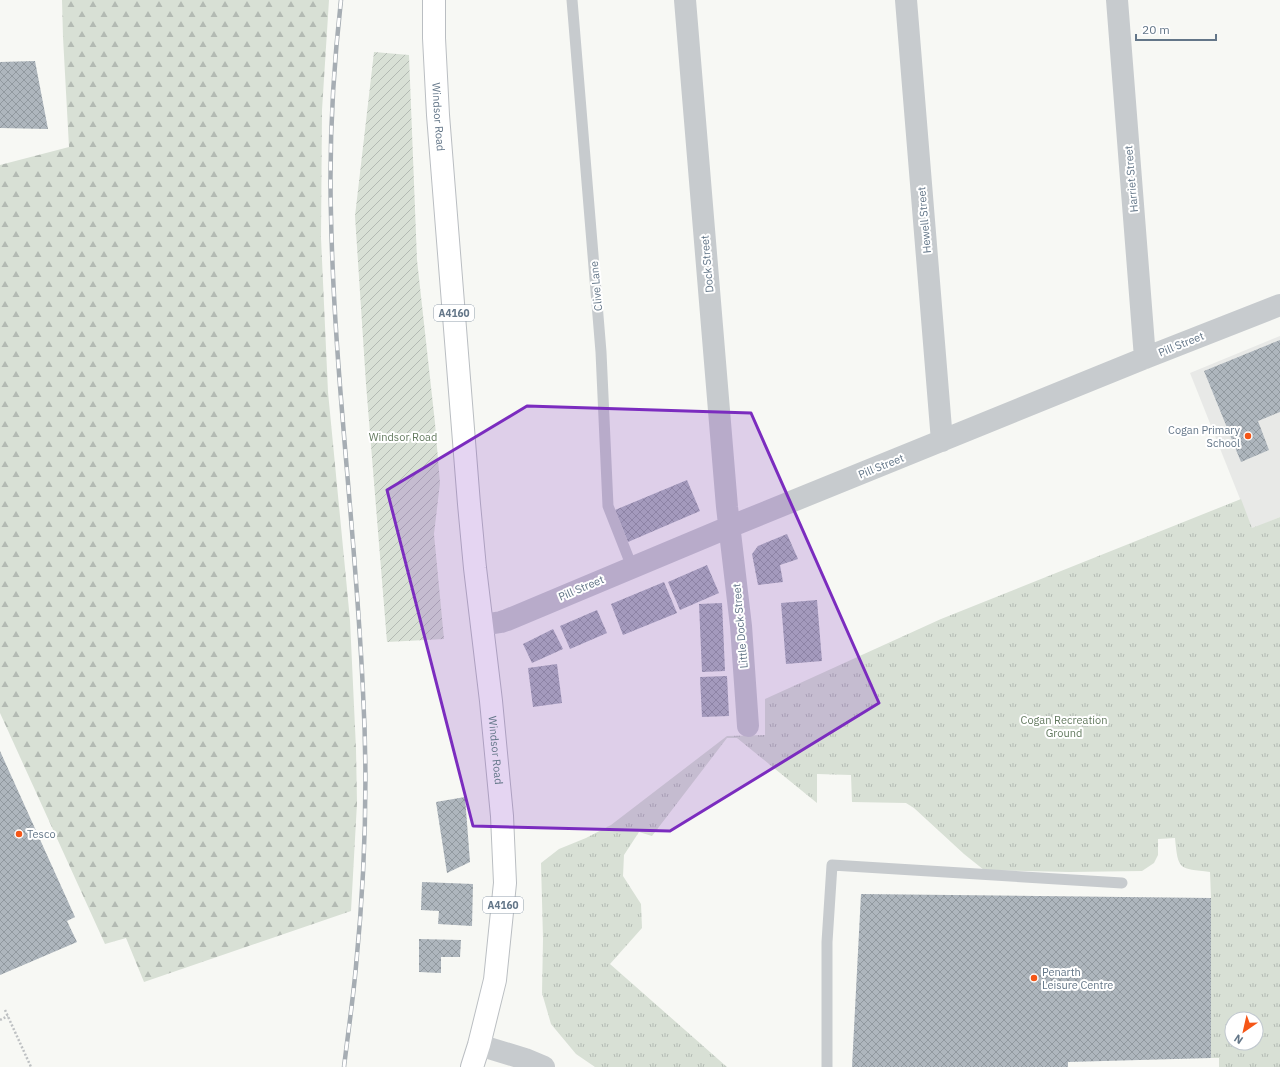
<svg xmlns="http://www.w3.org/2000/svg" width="1280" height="1067" viewBox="0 0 1280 1067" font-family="'IBM Plex Sans',sans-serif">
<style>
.built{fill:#e8e9e7}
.forest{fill:url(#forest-firs)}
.park{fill:url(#park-tufts);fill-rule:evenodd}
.garden{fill:url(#garden-furrows)}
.building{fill:url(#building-cross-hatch)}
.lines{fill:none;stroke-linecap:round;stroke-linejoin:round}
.primary-casing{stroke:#babec2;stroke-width:24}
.path{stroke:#bec1c3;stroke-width:2.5;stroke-dasharray:2 2;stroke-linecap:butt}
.lane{stroke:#c7cbce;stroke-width:11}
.street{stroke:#c7cbce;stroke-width:22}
.primary{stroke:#fff;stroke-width:22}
.rail-casing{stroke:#a6adb3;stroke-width:4.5}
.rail{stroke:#fff;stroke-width:3;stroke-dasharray:9;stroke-linecap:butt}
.marked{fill:#7b2cbf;fill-opacity:0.2;stroke:#7b2cbf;stroke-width:3;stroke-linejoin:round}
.poi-dot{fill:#f55617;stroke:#fff;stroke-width:1.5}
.labels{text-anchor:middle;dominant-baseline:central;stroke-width:4;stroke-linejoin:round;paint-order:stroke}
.shield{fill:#fff;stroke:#929fac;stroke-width:1}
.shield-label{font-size:10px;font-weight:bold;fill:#637688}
.street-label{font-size:11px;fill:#637688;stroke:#fff}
.poi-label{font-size:11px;fill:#637688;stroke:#fff;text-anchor:start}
.park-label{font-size:11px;fill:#637a5f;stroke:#fff}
</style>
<defs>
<pattern id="forest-firs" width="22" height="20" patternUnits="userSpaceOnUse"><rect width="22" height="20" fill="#d8e0d5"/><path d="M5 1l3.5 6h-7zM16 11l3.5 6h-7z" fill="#b3bab3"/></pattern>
<pattern id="park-tufts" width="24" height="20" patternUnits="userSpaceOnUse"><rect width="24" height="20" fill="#d8e0d5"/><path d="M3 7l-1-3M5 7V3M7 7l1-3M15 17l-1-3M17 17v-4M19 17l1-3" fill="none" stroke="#b3bab3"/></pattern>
<pattern id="garden-furrows" width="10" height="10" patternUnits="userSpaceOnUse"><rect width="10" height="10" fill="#d8e0d5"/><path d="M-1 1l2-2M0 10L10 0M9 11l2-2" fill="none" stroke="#b3bab3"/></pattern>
<pattern id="building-cross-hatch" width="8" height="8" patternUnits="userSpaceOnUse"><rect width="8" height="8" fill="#aeb6bd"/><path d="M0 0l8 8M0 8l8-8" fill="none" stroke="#91999f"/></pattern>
</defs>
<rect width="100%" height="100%" fill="#f7f8f4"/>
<path class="built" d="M 1280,336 L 1280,517 L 1252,529 L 1190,373 Z"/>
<path class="forest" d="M 62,0 L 329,0 L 322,110 L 321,238 L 328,392 L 350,620 L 356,749 L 357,803 L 351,911 L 144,982 L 126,938 L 105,944 L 0,713 L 0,165 L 69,147 L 63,37 Z"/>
<path class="park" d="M 1241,499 L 1252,528 L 1280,517 L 1280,1067 L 1219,1067 L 1219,1058 L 1211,1058 L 1211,898 L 1210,872 C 1179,868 1178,871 1175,838 L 1158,839 L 1158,855 L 1154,863 L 1142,871 L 1069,872 L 984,870 L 964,854 L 914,808 L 906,803 L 852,802 L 851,775 L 817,774 L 817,803 L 737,738 L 727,738 L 652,836 L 639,832 L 624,855 L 623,876 L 641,904 L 642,928 L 610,964 L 727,1067 L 595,1067 L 576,1054 L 551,1024 L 542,993 L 543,939 L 541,863 L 559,849 L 586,838 L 611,825 L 727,736 L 765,735 L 765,699 L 941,619 ZM 1232,1019 L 1256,1019 L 1256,1043 L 1232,1043 Z"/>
<path class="garden" d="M 374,52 L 409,55 L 417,260 L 435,423 L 440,483 L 434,534 L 444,639 L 387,642 L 366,384 L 355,216 Z"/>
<path class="building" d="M 35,61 L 48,129 L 0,128 L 0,62 Z
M 1280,340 L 1280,412 L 1258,421 L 1269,450 L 1241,462 L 1204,371 Z
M 687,480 L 700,511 L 628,542 L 615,510 Z
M 787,534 L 798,559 L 780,565 L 783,582 L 758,585 L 752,554 L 758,546 Z
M 707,565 L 719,593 L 680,610 L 668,582 Z
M 664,582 L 677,613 L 623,635 L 611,604 Z
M 817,600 L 822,661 L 786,664 L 781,603 Z
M 722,603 L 725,671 L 702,672 L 699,604 Z
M 597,610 L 607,633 L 570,649 L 560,626 Z
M 553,629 L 563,649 L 532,663 L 523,644 Z
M 557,664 L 562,703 L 533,707 L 528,668 Z
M 727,676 L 729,716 L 702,717 L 700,677 Z
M 0,751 L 75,917 L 67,921 L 77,942 L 0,975 Z
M 465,797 L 470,862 L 447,873 L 436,802 Z
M 422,882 L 473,884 L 472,926 L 438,924 L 439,911 L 421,910 Z
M 861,894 L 1211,898 L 1211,1058 L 1068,1062 L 1068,1067 L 852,1067 Z
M 419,939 L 461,940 L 460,957 L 441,957 L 441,973 L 419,972 Z"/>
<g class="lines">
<defs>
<g id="primary">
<path id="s1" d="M 434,0 L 434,38 L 438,115 L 469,504 L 475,568 L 491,701 L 502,816 L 505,883 L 495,980 L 479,1045 L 472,1067"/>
</g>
</defs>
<use href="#primary" class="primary-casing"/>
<path class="path" d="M 5,1010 L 31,1067
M 0,1020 L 8,1016"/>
<path class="lane" d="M 572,0 L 601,352 L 608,506 L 632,567
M 827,1067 L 827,942 L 832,865 L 1122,883"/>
<path class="street" d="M 685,0 L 727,507 L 741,626 L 748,726
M 906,0 L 942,441
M 1117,0 L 1145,358
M 482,625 L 501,622 L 507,620 L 729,527 L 1145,358 L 1280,305
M 479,1045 L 525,1059 L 544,1067"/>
<use href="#primary" class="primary"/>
<defs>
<path id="rail" d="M 341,0 C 333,71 329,143 331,215 C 334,374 356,533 363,692 C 368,783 365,875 356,966 C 353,1000 348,1033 344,1067"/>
</defs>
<use href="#rail" class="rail-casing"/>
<use href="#rail" class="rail"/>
</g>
<path class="marked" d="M 527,406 L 751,413 L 879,703 L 670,831 L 473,826 L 387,490 Z"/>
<g class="poi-dot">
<circle cx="1248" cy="436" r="4"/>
<circle cx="19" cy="834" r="4"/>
<circle cx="1034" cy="978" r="4"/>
</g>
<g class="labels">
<g class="shield">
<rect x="434" y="305" width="40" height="16" rx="3"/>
<rect x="483" y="897" width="40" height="16" rx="3"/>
</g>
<g class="shield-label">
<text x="454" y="313">A4160</text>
<text x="503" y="905">A4160</text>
</g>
<g class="street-label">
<text stroke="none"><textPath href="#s1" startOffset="117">Windsor Road</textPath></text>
<text transform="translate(1131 179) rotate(-95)">Harriet Street</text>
<text transform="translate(924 220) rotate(-95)">Hewell Street</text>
<text transform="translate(707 264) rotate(-95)">Dock Street</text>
<text transform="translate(596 286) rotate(-95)">Clive Lane</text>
<text transform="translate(1181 344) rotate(-22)">Pill Street</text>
<text transform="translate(881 466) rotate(-22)">Pill Street</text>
<text transform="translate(581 588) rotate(-23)">Pill Street</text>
<text transform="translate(740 626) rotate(-95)">Little Dock Street</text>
<text stroke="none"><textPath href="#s1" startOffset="753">Windsor Road</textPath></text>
</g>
<g class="poi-label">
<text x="1240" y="430" text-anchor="end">Cogan Primary<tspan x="1240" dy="13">School</tspan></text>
<text x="27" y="834">Tesco</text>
<text x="1042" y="972">Penarth<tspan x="1042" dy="13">Leisure Centre</tspan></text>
</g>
<g class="park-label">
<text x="403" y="437">Windsor Road</text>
<text x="1064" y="720">Cogan Recreation<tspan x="1064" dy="13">Ground</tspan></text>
</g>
</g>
<g transform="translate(1244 1031) rotate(214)"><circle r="19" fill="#ffffff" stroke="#c1c8cf"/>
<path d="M0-3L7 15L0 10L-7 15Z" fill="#f55617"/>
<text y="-6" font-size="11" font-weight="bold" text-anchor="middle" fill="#637688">N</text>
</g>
<path d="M1136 34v6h80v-6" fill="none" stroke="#637688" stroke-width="2"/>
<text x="1142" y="34" font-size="12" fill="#637688" stroke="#ffffff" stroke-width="3" paint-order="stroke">20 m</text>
</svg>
